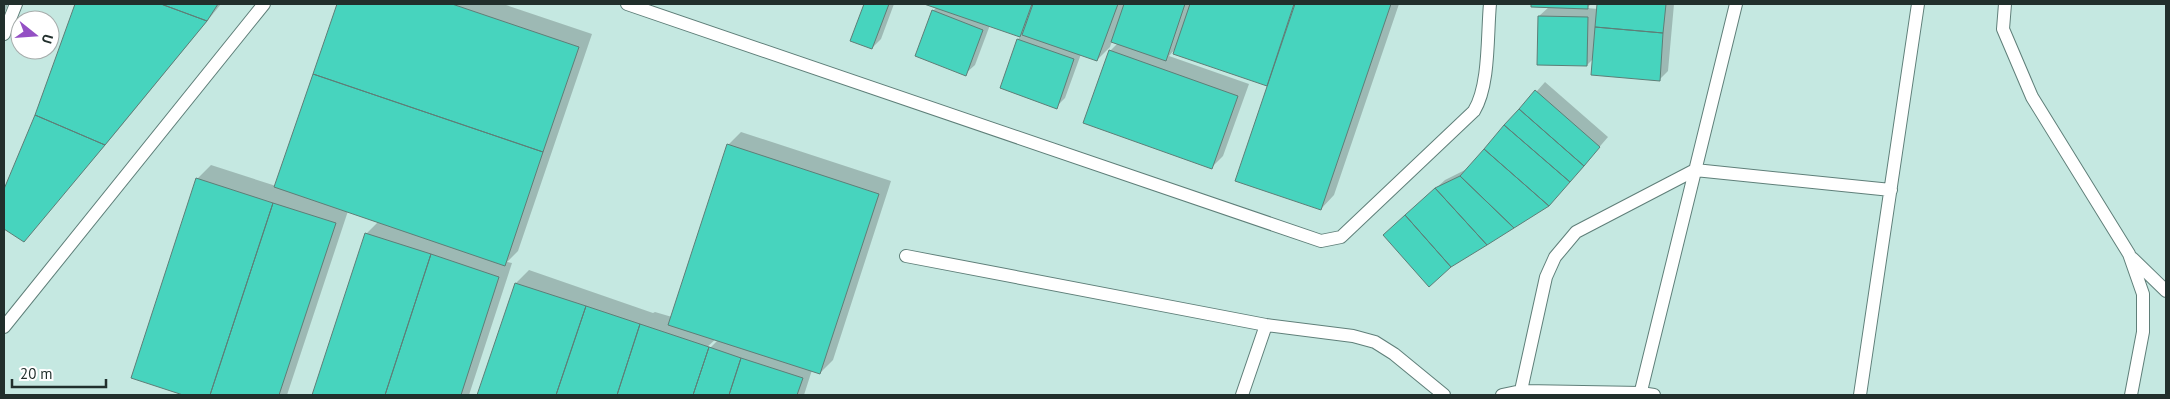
<svg xmlns="http://www.w3.org/2000/svg" width="2170" height="399" viewBox="0 0 2170 399" font-family="'PT Sans',sans-serif">
<style>
.shadow{fill:#0003;fill-rule:evenodd}
.building{fill:#47d4be;stroke:#5e7e77}
.lines{fill:none;stroke-linecap:round;stroke-linejoin:round}
.service-casing{stroke:#5f7f79;stroke-width:14}
.service{stroke:#fff;stroke-width:12}
</style>
<rect width="100%" height="100%" fill="#c5e8e1"/>
<path class="shadow" d="M 4,4 L 8,4 L 4,15 Z
M 76,4 L 221,4 L 118,130 L 24,240 L 4,228 L 4,192 L 37,114 Z
M 338,4 L 503,4 L 592,34 L 518,251 L 507,262 L 512,263 L 469,395 L 314,395 L 366,234 L 378,222 L 348,211 L 287,395 L 187,395 L 132,377 L 198,178 L 211,165 L 276,186 Z
M 866,4 L 894,4 L 881,39 L 872,48 L 852,40 Z
M 928,4 L 1399,4 L 1334,195 L 1321,209 L 1269,85 L 1175,53 L 1176,48 L 1169,56 L 1249,84 L 1223,156 L 1211,168 L 1110,51 L 1118,43 L 1112,41 L 1110,47 L 1097,60 L 1081,54 L 1065,98 L 1056,107 L 1001,87 L 1018,39 L 1021,36 L 990,25 L 975,65 L 965,74 L 933,11 L 937,7 Z
M 1533,4 L 1591,4 L 1587,8 L 1598,9 L 1598,4 L 1674,4 L 1668,71 L 1659,80 L 1594,58 L 1587,65 L 1539,16 L 1549,7 L 1533,6 Z
M 1545,82 L 1608,137 L 1557,196 L 1394,226 L 1445,180 L 1469,168 Z
M 741,132 L 891,181 L 833,360 L 820,373 L 812,370 L 804,395 L 479,395 L 516,283 L 529,270 L 653,313 L 655,312 L 672,317 L 728,145 ZM 720,335 L 721,337 L 706,352 L 704,350 Z"/>
<path class="building" d="M 75,4 L 161,4 L 207,21 L 105,145 L 35,115 Z
M 161,4 L 218,4 L 207,21 Z
M 337,4 L 452,4 L 579,47 L 543,152 L 313,74 Z
M 864,4 L 889,4 L 872,49 L 850,41 Z
M 924,4 L 1032,4 L 1020,37 Z
M 1033,4 L 1118,4 L 1097,61 L 1022,35 Z
M 1124,4 L 1185,4 L 1166,61 L 1111,42 Z
M 1190,4 L 1294,4 L 1267,86 L 1173,54 Z
M 1295,4 L 1391,4 L 1321,210 L 1235,181 Z
M 1531,4 L 1588,4 L 1588,9 L 1531,7 Z
M 1597,4 L 1666,4 L 1663,33 L 1595,27 Z
M 932,10 L 983,30 L 966,76 L 915,56 Z
M 1538,16 L 1588,17 L 1587,66 L 1537,65 Z
M 1595,27 L 1663,33 L 1660,81 L 1591,75 Z
M 1017,39 L 1074,59 L 1057,109 L 1000,88 Z
M 1109,50 L 1238,96 L 1212,169 L 1083,123 Z
M 313,74 L 543,152 L 505,266 L 274,187 Z
M 1535,90 L 1600,147 L 1584,166 L 1519,109 Z
M 1519,109 L 1584,166 L 1570,182 L 1504,125 Z
M 35,115 L 105,145 L 24,242 L 4,229 L 4,189 Z
M 1504,125 L 1570,182 L 1549,206 L 1484,149 Z
M 727,144 L 879,194 L 820,374 L 668,325 Z
M 1484,149 L 1549,206 L 1514,228 L 1460,176 Z
M 1460,176 L 1514,228 L 1487,245 L 1435,188 Z
M 196,178 L 273,203 L 210,395 L 183,395 L 131,378 Z
M 1435,188 L 1487,245 L 1451,267 L 1405,215 Z
M 273,203 L 336,223 L 279,395 L 210,395 Z
M 1405,215 L 1451,267 L 1429,287 L 1383,235 Z
M 365,233 L 431,254 L 385,395 L 312,395 Z
M 431,254 L 499,277 L 461,395 L 385,395 Z
M 515,283 L 586,306 L 556,395 L 477,395 Z
M 586,306 L 640,324 L 617,395 L 556,395 Z
M 640,324 L 709,347 L 693,395 L 617,395 Z
M 709,347 L 741,358 L 729,395 L 693,395 Z
M 741,358 L 803,378 L 797,395 L 729,395 Z"/>
<g class="lines">
<defs>
<path id="service" d="M 627,4 L 1321,241 L 1341,237 L 1474,111 C 1490,85 1487,34 1490,4
M 2005,4 L 2003,29 L 2032,97 L 2129,254 L 2143,294 L 2143,332 L 2131,395
M 4,34 L 16,4
M 906,256 L 1266,325 L 1353,336 L 1375,342 L 1394,354 L 1444,395
M 2132,258 L 2166,291
M 4,327 L 264,4
M 1242,395 L 1266,325
M 1502,395 L 1521,391 L 1641,393 L 1654,395
M 1520,395 L 1546,277 L 1555,257 L 1576,232 L 1695,170 L 1891,190
M 1640,395 L 1736,4
M 1860,395 L 1918,4"/>
</defs>
<use href="#service" class="service-casing"/>
<use href="#service" class="service"/>
</g>
<rect width="2170" height="399" fill="none" stroke="#212f2c" stroke-width="10"/>
<g transform="translate(35 35) rotate(107)"><circle r="24" fill="#ffffff" stroke="#a6acab"/>
<path d="M0-4L9 19L0 12L-9 19Z" fill="#9450c4"/>
<text y="-8" font-size="14" font-weight="bold" text-anchor="middle" fill="#212f2c">U</text>
</g>
<path d="M12 379v8h94v-8" fill="none" stroke="#212f2c" stroke-width="2.5"/>
<text x="20" y="379" font-size="15" fill="#212f2c" stroke="#ffffff" stroke-width="4" paint-order="stroke">20 m</text>
</svg>
